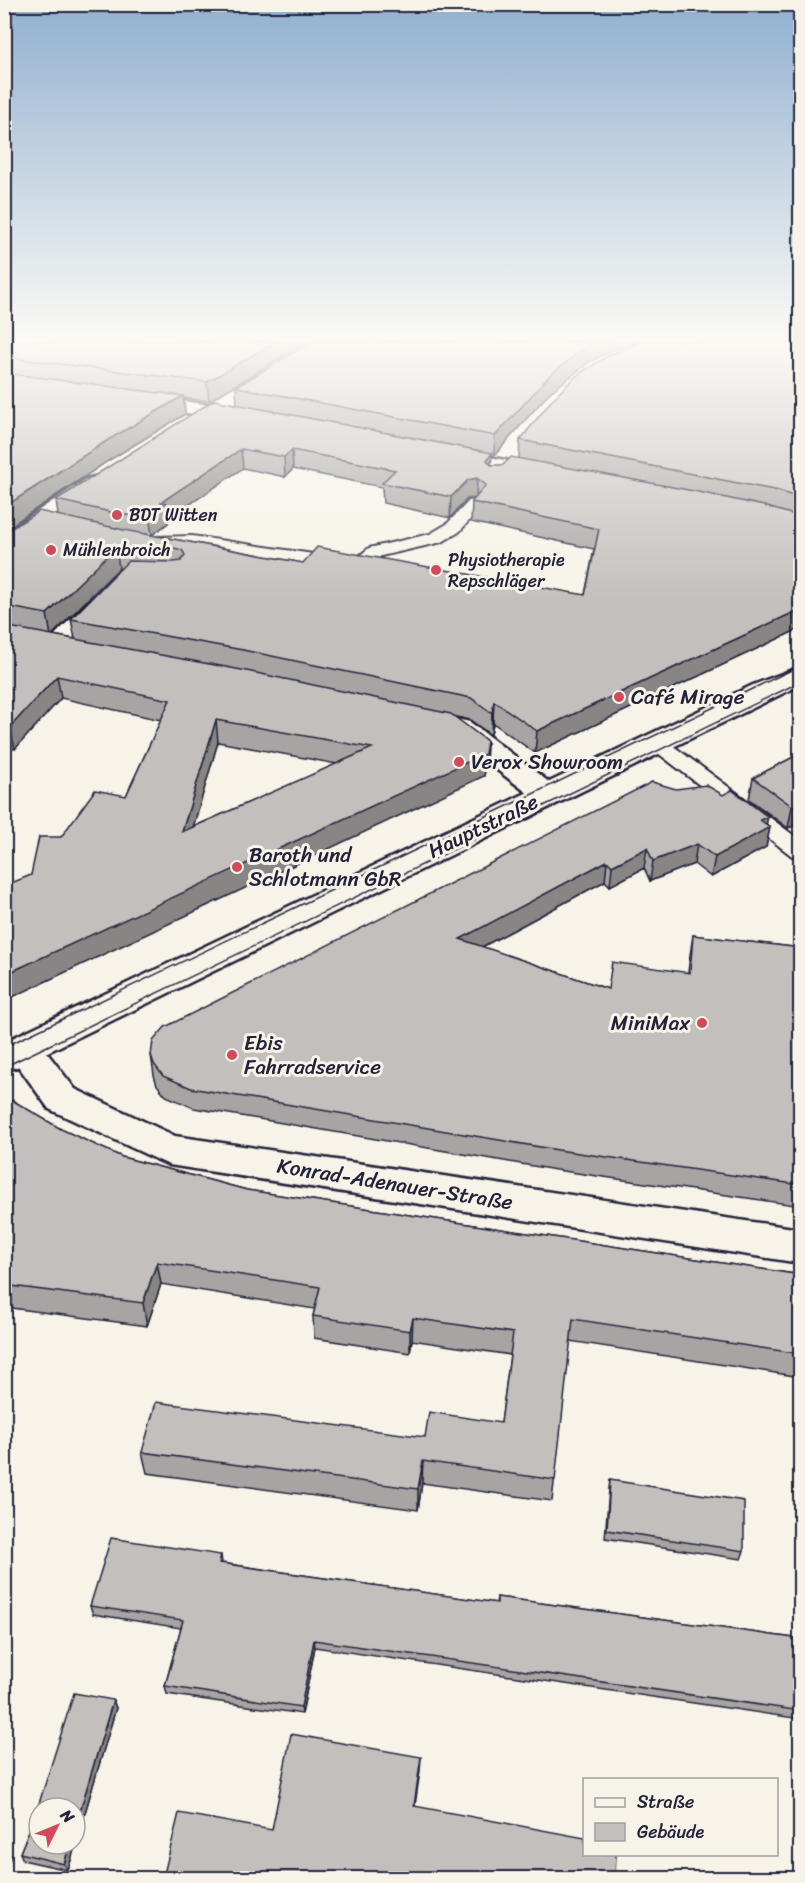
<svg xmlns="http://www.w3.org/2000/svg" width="805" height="1883" viewBox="0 0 805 1883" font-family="Sriracha,sans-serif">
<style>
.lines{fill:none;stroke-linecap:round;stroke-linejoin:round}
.lane-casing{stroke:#22223b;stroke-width:4}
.street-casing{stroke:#22223b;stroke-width:5}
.secondary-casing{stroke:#22223b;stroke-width:5}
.lane{fill:#f7f3e8;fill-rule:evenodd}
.street{fill:#f7f3e8;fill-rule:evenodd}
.secondary{fill:#f7f3e8;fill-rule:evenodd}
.tram{stroke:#22223b;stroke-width:1.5}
.wall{fill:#a7a4a3;stroke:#22223b;stroke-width:1.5;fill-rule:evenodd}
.shaded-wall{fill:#888684;stroke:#22223b;stroke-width:1.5}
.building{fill:#c2bfbd;stroke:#22223b;stroke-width:1.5;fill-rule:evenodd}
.poi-dot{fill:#d1495b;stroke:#f7f3e8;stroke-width:2}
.labels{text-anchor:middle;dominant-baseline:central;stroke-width:6;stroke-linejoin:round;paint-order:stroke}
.far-poi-label{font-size:18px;fill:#22223b;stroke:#f7f3e8;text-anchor:start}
.poi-label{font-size:21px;fill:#22223b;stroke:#f7f3e8;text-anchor:start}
.street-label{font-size:21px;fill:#22223b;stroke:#f7f3e8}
</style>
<rect width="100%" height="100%" fill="#f7f3e8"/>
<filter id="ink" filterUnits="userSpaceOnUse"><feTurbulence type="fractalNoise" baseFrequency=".0167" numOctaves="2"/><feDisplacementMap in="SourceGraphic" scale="12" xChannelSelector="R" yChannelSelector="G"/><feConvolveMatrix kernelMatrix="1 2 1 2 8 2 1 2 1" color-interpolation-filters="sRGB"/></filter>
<g filter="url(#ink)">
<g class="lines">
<defs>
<path id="lane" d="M 475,500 L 483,505 L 459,532 L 442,542 L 381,556 L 364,570 L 358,571 L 192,546 L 154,547 L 148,546 L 145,542 L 148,538 L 154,537 L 192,536 L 354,560 L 369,548 L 430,534 L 447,524 L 469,501 Z
M 95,599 L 101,600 L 104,604 L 101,608 L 62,650 L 48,650 L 46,646 L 48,642 L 89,600 Z
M 657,737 L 664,739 L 800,840 L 800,858 L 792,856 L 650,747 L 647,743 L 650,739 Z"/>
<path id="street" d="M 140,395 L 246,410 L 253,412 L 256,416 L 253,420 L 246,422 L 133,405 L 130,401 L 133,397 Z
M 447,449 L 547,468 L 555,470 L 558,475 L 555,480 L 547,482 L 439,460 L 436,455 L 439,450 Z
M 94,477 L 102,479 L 105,484 L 102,489 L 12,549 L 4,551 L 4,533 L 86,479 Z
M 448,717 L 470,722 L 558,789 L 563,795 L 558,801 L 548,804 L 538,801 L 450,734 L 438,731 L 434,725 L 438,719 Z
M 24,1036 L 37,1040 L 75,1089 L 175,1136 L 800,1229 L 800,1263 L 169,1165 L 49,1109 L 6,1049 L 11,1040 Z"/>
<path id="secondary" d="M 800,667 L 800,685 L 17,1067 L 4,1071 L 4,1042 L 753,685 Z"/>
</defs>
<use href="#lane" class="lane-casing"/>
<use href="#street" class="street-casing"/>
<use href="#secondary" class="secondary-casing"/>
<use href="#lane" class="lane"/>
<use href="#street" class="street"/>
<use href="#secondary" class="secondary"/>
<path class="tram" d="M 4,1047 L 800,666
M 4,1067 L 800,682"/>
</g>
<path class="wall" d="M 4,341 L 308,341 L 209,401 L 184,398 L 185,414 L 111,459 L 4,530 Z
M 313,341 L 801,341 L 801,628 L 535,753 L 493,723 L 491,735 L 470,720 L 453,716 L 487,741 L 486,764 L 484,776 L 31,875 L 61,837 L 126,796 L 161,720 L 61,698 L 15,749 L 4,747 L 4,531 L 58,515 L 56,500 L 237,405 L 236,387 ZM 642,341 L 520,440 L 519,458 L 503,465 L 491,465 L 491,455 L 494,456 L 549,393 L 591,361 L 615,349 ZM 243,468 L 285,477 L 293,469 L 382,487 L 383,503 L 450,518 L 467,499 L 474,498 L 472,502 L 471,522 L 594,549 L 585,595 L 303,563 L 152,535 L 168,523 L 168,519 ZM 119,568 L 121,568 L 71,619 L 75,639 L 52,635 ZM 218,742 L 337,764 L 193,827 Z
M 801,753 L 801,823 L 788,828 L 749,799 L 753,778 Z
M 652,782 L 766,824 L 770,827 L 766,847 L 711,877 L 694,864 L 650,881 L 644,868 L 610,886 L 605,881 L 482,947 L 608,989 L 688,972 L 690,955 L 693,935 L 801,948 L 801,1206 L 556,1170 L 194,1108 L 166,1096 L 157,1085 L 154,1075 L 151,1055 Z
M 4,1104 L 122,1157 L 247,1190 L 801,1275 L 801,1377 L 570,1341 L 552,1501 L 422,1483 L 418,1510 L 147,1473 L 142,1452 L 425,1437 L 501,1423 L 510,1355 L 412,1340 L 410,1353 L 314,1338 L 313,1316 L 315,1309 L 161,1284 L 147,1326 L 4,1307 Z
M 610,1480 L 744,1551 L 741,1559 L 605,1538 L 609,1489 Z
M 221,1555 L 222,1563 L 496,1603 L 497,1597 L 801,1639 L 801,1719 L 315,1647 L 302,1714 L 167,1694 L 165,1686 L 181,1628 L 93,1614 L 90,1606 Z
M 113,1700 L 116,1708 L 68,1870 L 23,1860 L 20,1853 L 36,1813 Z"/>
<path class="shaded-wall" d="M 277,341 L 308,341 L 209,401 L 207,382 Z
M 596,341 L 648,341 L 641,341 L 615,349 L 591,361 L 549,393 L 494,456 L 495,436 L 550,375 L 592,342 Z
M 183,396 L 185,414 L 111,459 L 4,530 L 4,507 L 108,440 Z
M 241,449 L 243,468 L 168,519 L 168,523 L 152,535 L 149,515 L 161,502 Z
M 292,450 L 293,469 L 285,477 L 284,457 Z
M 492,453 L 491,472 L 487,460 Z
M 477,478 L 476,498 L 467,499 L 450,518 L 451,497 L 468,480 Z
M 116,547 L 119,568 L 51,636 L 47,614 Z
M 801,609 L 801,628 L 535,753 L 537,731 Z
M 57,676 L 61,698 L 15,749 L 10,727 Z
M 494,701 L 493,723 L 491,735 L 492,713 Z
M 216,720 L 218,742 L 185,855 L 182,832 Z
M 487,741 L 486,764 L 484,776 L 4,1001 L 4,975 Z
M 801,803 L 801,823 L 788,828 L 792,806 Z
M 768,817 L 765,830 L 770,827 L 766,847 L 711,877 L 715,857 L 760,820 Z
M 697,844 L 694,864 L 650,881 L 653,861 Z
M 647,848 L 644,868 L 610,886 L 612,866 Z
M 607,861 L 605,881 L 459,959 L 460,939 Z
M 157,1262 L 161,1284 L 147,1326 L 143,1303 Z
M 413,1318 L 412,1340 L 410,1353 L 410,1331 Z
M 423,1461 L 422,1483 L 418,1510 L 418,1489 Z
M 314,1640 L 315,1647 L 302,1714 L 301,1707 Z
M 113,1700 L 116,1708 L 68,1870 L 64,1864 L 70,1844 L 75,1844 L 75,1828 Z
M 421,1757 L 420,1771 L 413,1820 L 414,1806 Z
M 4,1844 L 11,1855 L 4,1875 Z"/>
<path class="building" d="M 4,341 L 277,341 L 207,382 L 4,357 Z
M 313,341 L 596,341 L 592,342 L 550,375 L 495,436 L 236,387 Z
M 643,341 L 801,341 L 801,499 L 779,491 L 520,440 L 552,400 L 576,376 L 609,355 Z
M 4,373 L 183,396 L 108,440 L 4,507 Z
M 214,400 L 492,453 L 487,460 L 491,465 L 503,465 L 511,457 L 694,491 L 764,506 L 801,517 L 801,609 L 537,731 L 494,701 L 492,713 L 471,698 L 243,650 L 71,619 L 128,561 L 174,562 L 181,561 L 185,555 L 182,550 L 174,548 L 116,547 L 47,614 L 4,606 L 4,531 L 9,530 L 39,511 L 124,530 L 303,563 L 317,547 L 585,595 L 599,529 L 472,502 L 486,485 L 477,478 L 468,480 L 451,497 L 382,483 L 395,470 L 292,450 L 284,457 L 241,449 L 161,502 L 166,503 L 149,515 L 124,515 L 56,500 Z
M 4,626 L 242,670 L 451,714 L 487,741 L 485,754 L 4,975 L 4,886 L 31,875 L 39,837 L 61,837 L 95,790 L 126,796 L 170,700 L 57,676 L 10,727 L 4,726 ZM 216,720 L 372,748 L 182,832 Z
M 801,753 L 801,803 L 792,806 L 753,778 Z
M 652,782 L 676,789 L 706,785 L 723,795 L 732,790 L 768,817 L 760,820 L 770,827 L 715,857 L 697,844 L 653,861 L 647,848 L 612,866 L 607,861 L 460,939 L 608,989 L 612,962 L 690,973 L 693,935 L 801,948 L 801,1185 L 558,1150 L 191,1088 L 163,1076 L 154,1064 L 151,1055 L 153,1041 L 165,1027 Z
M 12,1100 L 61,1129 L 122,1157 L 247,1190 L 801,1275 L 801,1354 L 573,1319 L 555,1480 L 423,1461 L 418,1489 L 142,1452 L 156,1402 L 425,1437 L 429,1412 L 501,1423 L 513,1333 L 413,1318 L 410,1331 L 313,1316 L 320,1287 L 157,1262 L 143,1303 L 4,1285 L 4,1104 Z
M 610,1480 L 744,1501 L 744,1551 L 607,1530 Z
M 111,1538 L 221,1555 L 219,1563 L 497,1603 L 497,1597 L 801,1639 L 801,1711 L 314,1640 L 301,1707 L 165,1686 L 183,1620 L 90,1606 Z
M 74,1693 L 113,1700 L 75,1828 L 75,1808 L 39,1808 L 39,1844 L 70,1844 L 64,1864 L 20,1853 L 36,1813 Z
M 291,1734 L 421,1757 L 414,1806 L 585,1838 L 585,1854 L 616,1854 L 615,1878 L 148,1878 L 149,1873 L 164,1874 L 179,1813 L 272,1830 Z
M 782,1871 L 801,1874 L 801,1878 L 782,1878 Z"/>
</g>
<linearGradient id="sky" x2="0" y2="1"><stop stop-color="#91b0d0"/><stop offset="0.56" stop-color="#fbfaf5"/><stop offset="1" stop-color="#fbfaf5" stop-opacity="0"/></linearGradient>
<rect width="805" height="604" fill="url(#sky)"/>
<g class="poi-dot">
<circle cx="117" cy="515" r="6"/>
<circle cx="51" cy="550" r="6"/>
<circle cx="436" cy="570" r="6"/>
<circle cx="619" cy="697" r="6"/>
<circle cx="459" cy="762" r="6"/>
<circle cx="237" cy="867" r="6"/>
<circle cx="702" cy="1023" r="6"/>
<circle cx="232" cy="1055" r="6"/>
</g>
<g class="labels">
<g class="far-poi-label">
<text x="129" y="515">BDT Witten</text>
<text x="63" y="550">Mühlenbroich</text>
<text x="448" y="560">Physiotherapie<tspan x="448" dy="21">Repschläger</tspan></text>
</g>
<g class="poi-label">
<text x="631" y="697">Café Mirage</text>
<text x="471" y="762">Verox Showroom</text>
<text x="249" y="855">Baroth und<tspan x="249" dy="24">Schlotmann GbR</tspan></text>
<text x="690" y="1023" text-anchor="end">MiniMax</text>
<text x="244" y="1043">Ebis<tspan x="244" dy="24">Fahrradservice</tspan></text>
</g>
<g class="street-label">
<text transform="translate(483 826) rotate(-26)">Hauptstraße</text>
<text transform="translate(395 1184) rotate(9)">Konrad-Adenauer-Straße</text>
</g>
</g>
<rect width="805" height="1883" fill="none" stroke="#f7f3e8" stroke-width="24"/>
<rect x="12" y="12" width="781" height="1859" fill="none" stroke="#22223b" stroke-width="2" filter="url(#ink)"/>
<rect x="583" y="1778" width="195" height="78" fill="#f7f3e8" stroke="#a29fa3" stroke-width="1.5"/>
<rect x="595" y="1798" width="30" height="9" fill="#f7f3e8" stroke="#a29fa3" stroke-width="1.5"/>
<text x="637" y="1808" font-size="18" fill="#22223b">Straße</text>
<rect x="595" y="1823" width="30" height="18" fill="#c2bfbd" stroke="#a29fa3" stroke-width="1.5"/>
<text x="637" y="1838" font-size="18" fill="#22223b">Gebäude</text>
<g transform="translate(57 1826) rotate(47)"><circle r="28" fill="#f7f3e8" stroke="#a29fa3" stroke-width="1.5"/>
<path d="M0-4.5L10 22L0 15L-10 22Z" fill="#d1495b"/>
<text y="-9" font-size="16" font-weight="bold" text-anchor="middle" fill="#22223b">N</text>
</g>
</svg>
